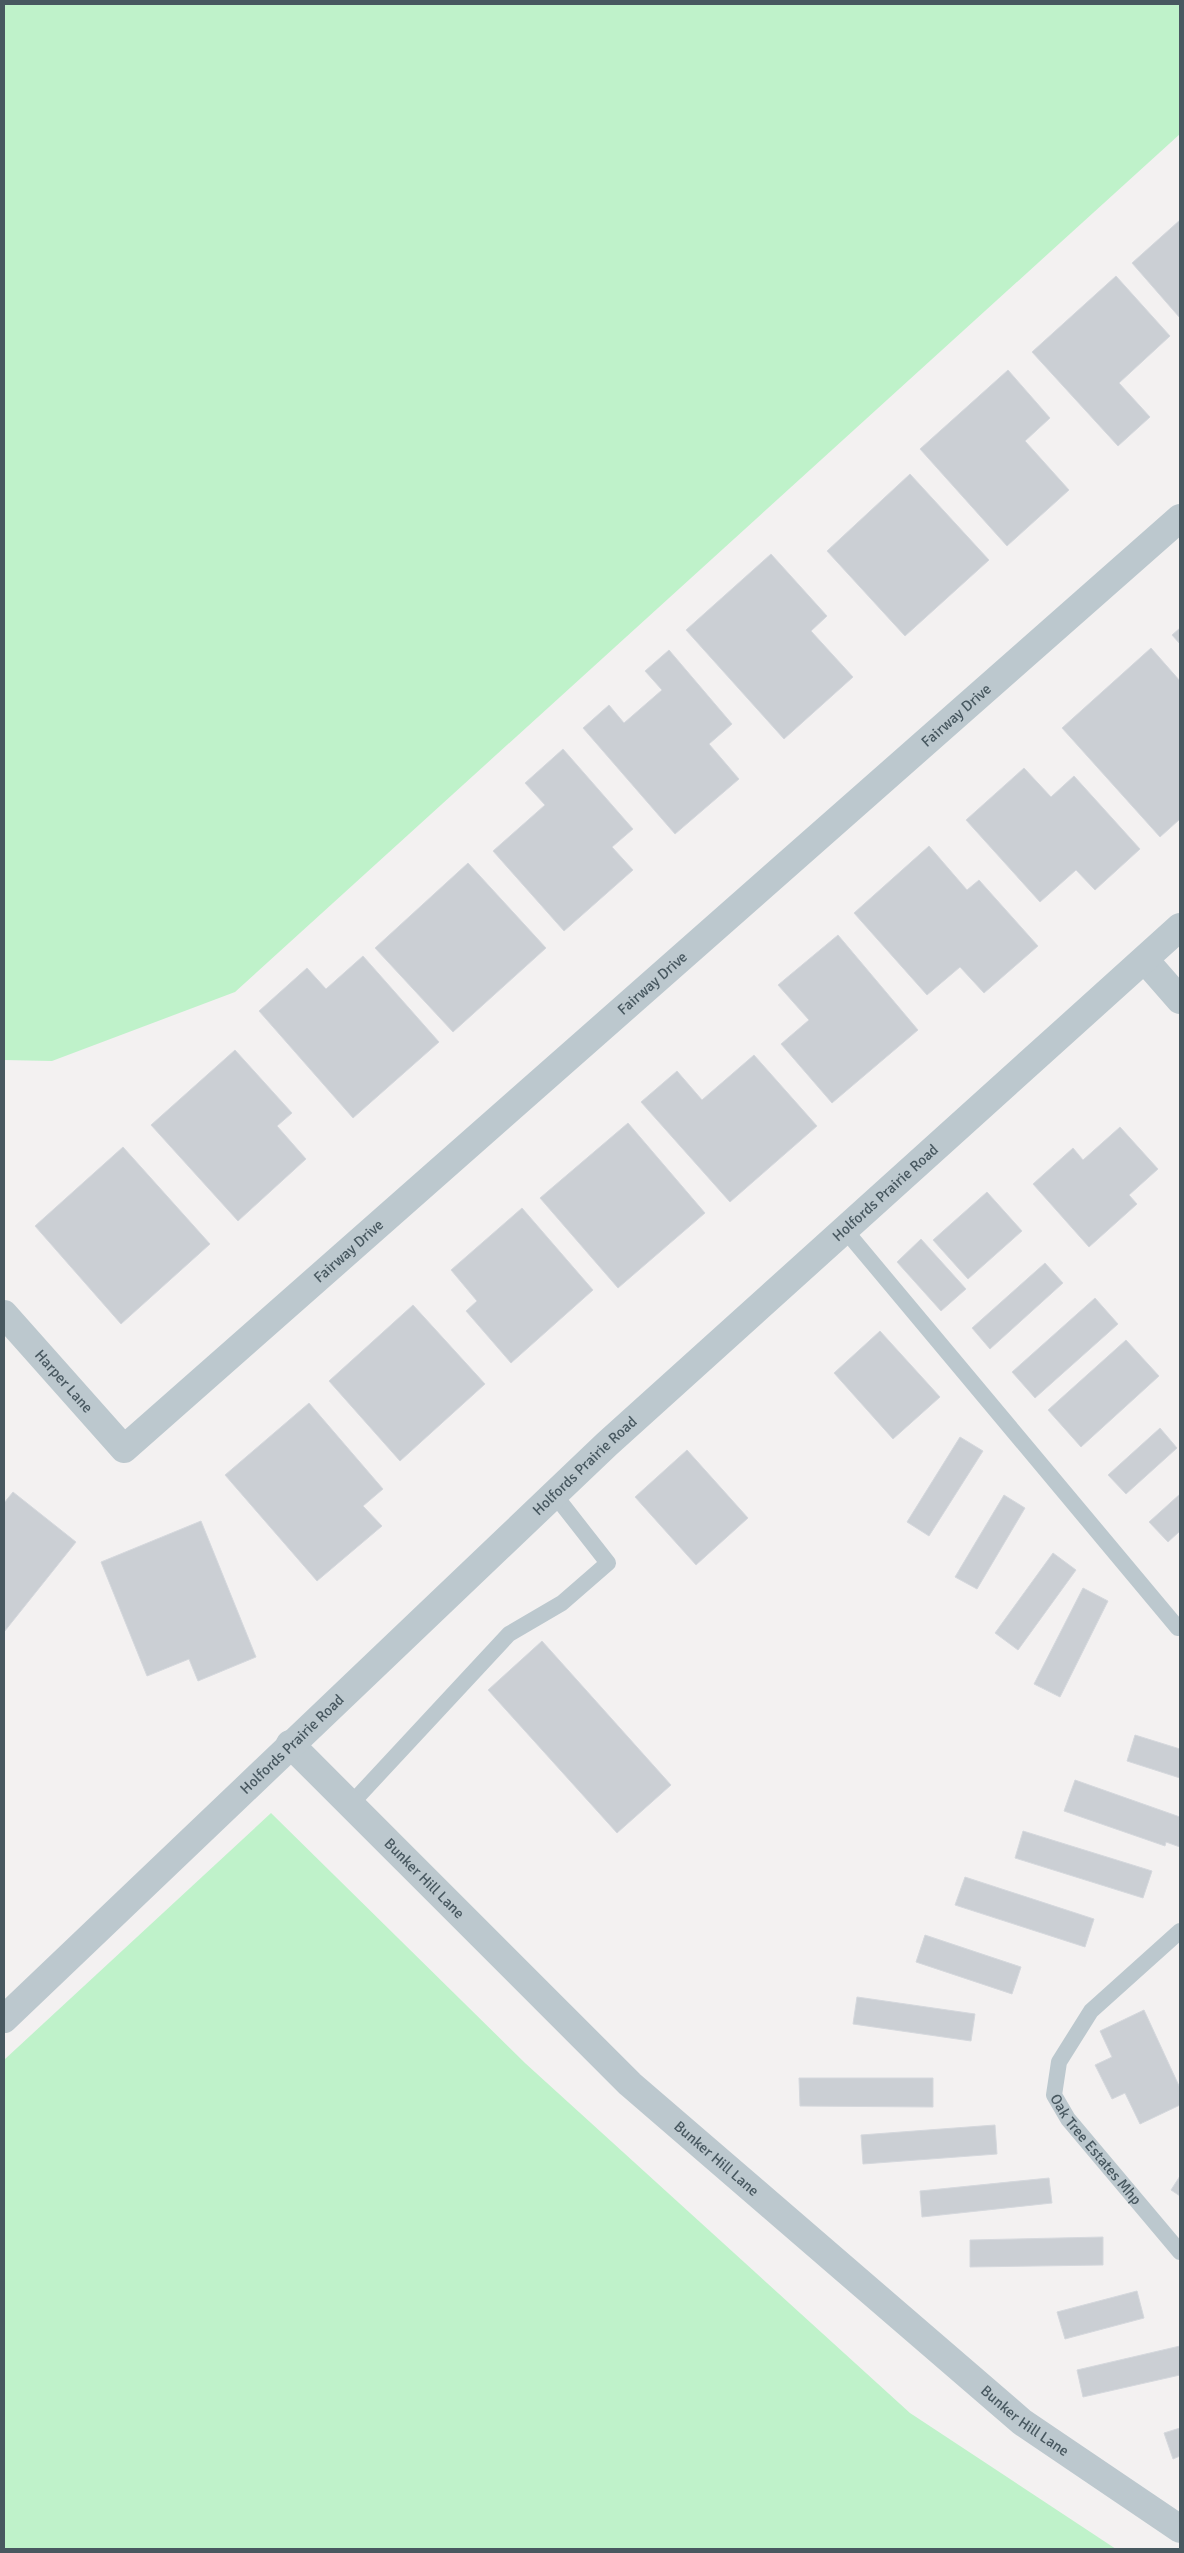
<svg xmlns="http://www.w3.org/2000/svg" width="1184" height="2553" viewBox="0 0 1184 2553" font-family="Signika,sans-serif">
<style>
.green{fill:#bff2ca}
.building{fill:#cbcfd4;stroke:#d5d8dd}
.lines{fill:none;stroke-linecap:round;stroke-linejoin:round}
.lane{stroke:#bcc8ce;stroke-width:16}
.street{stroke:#bcc8ce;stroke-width:28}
.labels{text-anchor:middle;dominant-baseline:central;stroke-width:4.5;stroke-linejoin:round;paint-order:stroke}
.street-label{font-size:15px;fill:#485860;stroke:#fff}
</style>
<rect width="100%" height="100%" fill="#f3f1f1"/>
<path class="green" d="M 4,4 L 1180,4 L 1180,134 L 235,992 L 52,1061 L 4,1060 Z
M 271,1813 L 525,2063 L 910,2413 L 1116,2549 L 4,2549 L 4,2060 Z"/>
<path class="building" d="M 1180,220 L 1180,318 L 1132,263 Z
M 1116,276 L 1170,336 L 1119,383 L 1150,417 L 1118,446 L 1032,352 Z
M 1008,370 L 1050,418 L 1025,441 L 1069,490 L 1007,546 L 920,449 Z
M 910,474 L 989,560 L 905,636 L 827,551 Z
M 771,554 L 827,616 L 811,631 L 853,677 L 784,739 L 686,630 Z
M 1180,628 L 1180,644 L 1172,635 Z
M 1151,648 L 1180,681 L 1180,819 L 1160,837 L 1062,728 Z
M 669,650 L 732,724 L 709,744 L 739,779 L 675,834 L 583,728 L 609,705 L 624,723 L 662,690 L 645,671 Z
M 563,749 L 633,829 L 612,847 L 633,870 L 564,931 L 493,851 L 545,805 L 525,783 Z
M 1024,768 L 1051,797 L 1074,776 L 1140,849 L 1095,890 L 1076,870 L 1040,902 L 966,820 Z
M 929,846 L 967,890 L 979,880 L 1038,946 L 984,993 L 960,967 L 927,995 L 854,913 Z
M 468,863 L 546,948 L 453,1032 L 375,948 Z
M 838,935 L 918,1030 L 832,1103 L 781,1044 L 809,1020 L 778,985 Z
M 363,956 L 439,1042 L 353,1118 L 259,1011 L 307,968 L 326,989 Z
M 235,1050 L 292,1113 L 277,1126 L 306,1159 L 238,1221 L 151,1125 Z
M 754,1055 L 817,1126 L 730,1202 L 641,1102 L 677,1071 L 702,1100 Z
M 628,1123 L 705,1213 L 618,1288 L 540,1198 Z
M 1120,1127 L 1158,1169 L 1129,1195 L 1137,1204 L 1089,1247 L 1033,1184 L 1073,1148 L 1083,1160 Z
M 123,1147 L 210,1244 L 121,1324 L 35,1226 Z
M 987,1192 L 1022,1231 L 968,1279 L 933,1240 Z
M 522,1208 L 593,1290 L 511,1363 L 466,1311 L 477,1301 L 451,1270 Z
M 921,1239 L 966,1289 L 941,1311 L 897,1262 Z
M 1045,1263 L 1063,1283 L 990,1349 L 972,1328 Z
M 1095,1298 L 1118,1324 L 1035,1398 L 1012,1372 Z
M 413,1305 L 485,1384 L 400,1461 L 329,1381 Z
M 880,1331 L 940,1397 L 893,1439 L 834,1373 Z
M 1126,1340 L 1159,1376 L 1081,1447 L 1048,1410 Z
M 309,1403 L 383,1489 L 363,1506 L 382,1526 L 317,1581 L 225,1475 Z
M 1160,1428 L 1177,1448 L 1126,1494 L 1108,1475 Z
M 960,1437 L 983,1451 L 929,1536 L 907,1522 Z
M 687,1450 L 748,1518 L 696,1565 L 635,1497 Z
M 13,1492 L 76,1542 L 4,1632 L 4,1503 Z
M 1180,1494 L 1180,1531 L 1168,1542 L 1149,1522 Z
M 1004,1495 L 1025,1508 L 977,1589 L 955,1577 Z
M 201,1521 L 256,1657 L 198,1681 L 189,1659 L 147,1676 L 101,1562 Z
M 1053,1553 L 1076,1570 L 1018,1650 L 995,1633 Z
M 1083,1588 L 1108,1601 L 1060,1697 L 1034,1684 Z
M 542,1641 L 671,1785 L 617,1833 L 488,1690 Z
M 1135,1735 L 1180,1749 L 1180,1778 L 1127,1761 Z
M 1075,1780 L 1180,1817 L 1180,1847 L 1166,1842 L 1165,1846 L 1064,1811 Z
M 1023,1831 L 1152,1871 L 1143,1898 L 1015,1858 Z
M 965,1877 L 1094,1919 L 1085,1947 L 955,1905 Z
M 925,1935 L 1021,1967 L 1012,1994 L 916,1962 Z
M 857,1997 L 975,2014 L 971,2041 L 853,2024 Z
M 1144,2010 L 1180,2088 L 1180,2105 L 1140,2124 L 1125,2093 L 1112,2099 L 1095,2065 L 1112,2057 L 1100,2031 Z
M 799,2078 L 933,2078 L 933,2107 L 800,2106 Z
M 995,2125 L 997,2154 L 863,2164 L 861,2135 Z
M 1180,2176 L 1180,2196 L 1171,2190 Z
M 1049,2178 L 1052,2203 L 922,2217 L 920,2191 Z
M 1103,2237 L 1103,2265 L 970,2267 L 970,2240 Z
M 1137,2291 L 1144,2318 L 1065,2339 L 1057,2312 Z
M 1180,2346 L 1180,2375 L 1083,2397 L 1077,2370 Z
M 1180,2428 L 1180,2456 L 1173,2459 L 1164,2433 Z"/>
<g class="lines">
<g class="lane">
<path d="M 845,1230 L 1178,1628"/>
<path d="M 350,1805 L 509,1634 L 562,1603 L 608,1563 L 554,1494"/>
<path id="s1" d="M 1180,1931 L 1091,2011 L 1059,2062 L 1054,2095 L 1068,2119 L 1180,2252"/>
</g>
<g class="street">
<path d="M 1145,960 L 1180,1000"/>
<path id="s2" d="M 4,1314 L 124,1449 L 1180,518"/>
<path id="s3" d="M 290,1744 L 630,2084 L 1022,2422 L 1180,2529"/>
<path id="s4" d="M 4,2019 L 607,1444 L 1180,927"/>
</g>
</g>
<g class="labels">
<g class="street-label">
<text stroke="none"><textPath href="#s2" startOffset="1290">Fairway Drive</textPath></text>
<text stroke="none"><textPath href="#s2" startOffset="885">Fairway Drive</textPath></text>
<text stroke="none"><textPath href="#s4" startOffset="1208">Holfords Prairie Road</textPath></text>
<text stroke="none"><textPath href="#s2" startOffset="480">Fairway Drive</textPath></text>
<text stroke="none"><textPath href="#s2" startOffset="90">Harper Lane</textPath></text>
<text stroke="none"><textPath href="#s4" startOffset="802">Holfords Prairie Road</textPath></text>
<text stroke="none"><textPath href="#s4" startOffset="398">Holfords Prairie Road</textPath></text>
<text stroke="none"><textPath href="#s3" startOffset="190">Bunker Hill Lane</textPath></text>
<text stroke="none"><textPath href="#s1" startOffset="282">Oak Tree Estates Mhp</textPath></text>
<text stroke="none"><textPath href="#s3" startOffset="595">Bunker Hill Lane</textPath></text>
<text stroke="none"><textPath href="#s3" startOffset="1000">Bunker Hill Lane</textPath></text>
</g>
</g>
<rect width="1184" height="2553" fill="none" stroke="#485860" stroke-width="10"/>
</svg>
